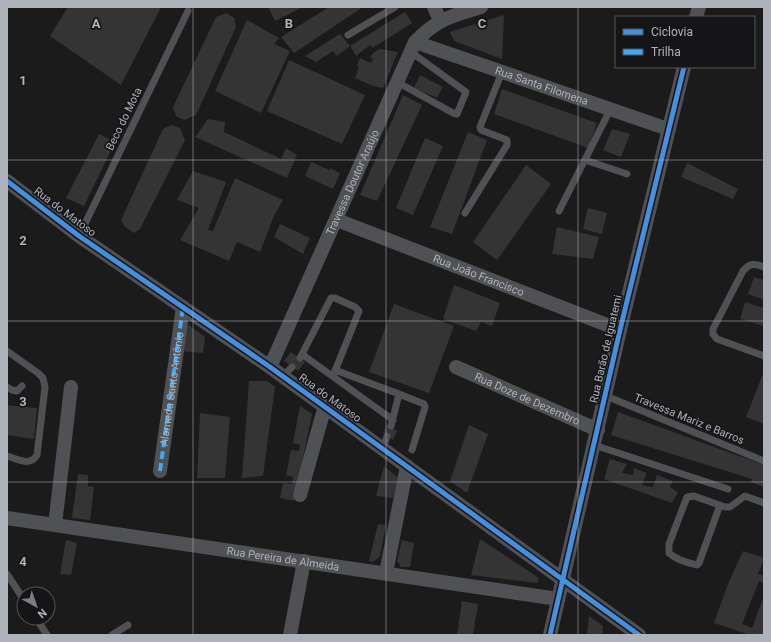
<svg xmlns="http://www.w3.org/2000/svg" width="771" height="642" viewBox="0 0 771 642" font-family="Roboto,sans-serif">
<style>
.building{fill:#343435}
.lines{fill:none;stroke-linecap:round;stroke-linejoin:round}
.lane{stroke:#505154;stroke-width:7}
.street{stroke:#505154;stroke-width:14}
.quiet{stroke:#3fa9f5;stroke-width:4;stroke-dasharray:8 4;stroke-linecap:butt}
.cycleway-casing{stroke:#151518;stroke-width:8}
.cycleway{stroke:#468fdf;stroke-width:5}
.grid{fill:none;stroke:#aeb2bb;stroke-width:1;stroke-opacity:0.55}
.labels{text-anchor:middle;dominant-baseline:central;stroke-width:3.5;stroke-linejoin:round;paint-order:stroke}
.street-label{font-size:11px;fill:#aeb2bb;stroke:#151518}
.grid-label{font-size:13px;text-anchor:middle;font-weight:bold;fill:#aeb2bb;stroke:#151518;stroke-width:3.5;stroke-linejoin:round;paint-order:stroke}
</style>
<rect width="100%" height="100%" fill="#1b1b1b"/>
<path class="building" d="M 68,7 L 161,7 L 121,85 L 50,36 Z
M 268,7 L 303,7 L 275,21 Z
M 329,7 L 363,7 L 294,53 L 281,37 Z
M 405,12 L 412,23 L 373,48 L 370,45 L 356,56 L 350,46 Z
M 226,13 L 234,18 L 236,27 L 196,115 L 184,120 L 176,116 L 173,107 L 216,17 Z
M 504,15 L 502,59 L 454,41 L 450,32 Z
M 247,20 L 279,38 L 274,44 L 290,51 L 261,113 L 215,91 Z
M 340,34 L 350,46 L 337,56 L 333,51 L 316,62 L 305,56 Z
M 380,49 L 398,52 L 383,88 L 373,86 L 355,78 L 359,67 L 357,65 L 360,58 L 371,63 L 373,59 L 370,57 L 374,52 Z
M 289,60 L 365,95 L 342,144 L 267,111 Z
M 420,75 L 443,87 L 437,98 L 414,88 Z
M 502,89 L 597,123 L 588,148 L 494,114 Z
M 403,95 L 422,105 L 377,201 L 360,195 Z
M 208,119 L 225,122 L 224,132 L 281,159 L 286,148 L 297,155 L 287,178 L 195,137 Z
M 172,125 L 180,128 L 185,140 L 140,229 L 134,233 L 125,227 L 121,220 L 163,129 Z
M 612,129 L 630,134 L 621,157 L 603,150 Z
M 468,132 L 487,140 L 452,234 L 430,227 Z
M 99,134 L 115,142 L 84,206 L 66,198 Z
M 425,138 L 443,146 L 413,215 L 396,208 Z
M 311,162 L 329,170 L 330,168 L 340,173 L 333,189 L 305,176 Z
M 687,163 L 738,189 L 733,199 L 681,177 Z
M 526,165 L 551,184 L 497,260 L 473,242 Z
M 193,171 L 226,182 L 208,230 L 213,231 L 235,178 L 283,200 L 274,216 L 260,252 L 237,242 L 229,261 L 180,240 L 199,208 L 177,200 Z
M 588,208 L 607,213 L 602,234 L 583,229 Z
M 280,224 L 310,238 L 303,254 L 274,237 Z
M 557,227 L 599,237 L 593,259 L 552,254 Z
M 754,277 L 764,280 L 764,300 L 748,294 Z
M 454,285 L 500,303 L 492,326 L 481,322 L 476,331 L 443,319 Z
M 745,302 L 764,308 L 764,326 L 740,319 Z
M 394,304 L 454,326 L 429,393 L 369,372 Z
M 187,324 L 205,337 L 203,353 L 180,351 Z
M 291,352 L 305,362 L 298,371 L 284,361 Z
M 764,371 L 764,424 L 746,417 Z
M 249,381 L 267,381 L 275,387 L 263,476 L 242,478 Z
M 7,405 L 37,408 L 34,439 L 7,435 Z
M 300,406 L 312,414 L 294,501 L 280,498 L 283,483 L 292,484 L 293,477 L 286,475 L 291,450 L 299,451 L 300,445 L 293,443 Z
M 618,412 L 764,465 L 764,487 L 751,482 L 752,479 L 611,435 Z
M 200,413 L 230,417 L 225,478 L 197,478 Z
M 387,424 L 397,431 L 393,440 L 383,433 Z
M 469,425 L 488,434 L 467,493 L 450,481 Z
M 610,459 L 627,464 L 622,473 L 633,475 L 634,468 L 647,473 L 642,485 L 653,487 L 657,475 L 673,481 L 670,487 L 678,492 L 672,503 L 604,479 Z
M 384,466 L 398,478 L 393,498 L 376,496 Z
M 78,474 L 88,475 L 88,486 L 94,487 L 90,520 L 72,518 Z
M 378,524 L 386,525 L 380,556 L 373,562 L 369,561 Z
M 480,539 L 539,578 L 537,583 L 471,575 Z
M 66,540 L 77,543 L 71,575 L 60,574 Z
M 402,540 L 414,543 L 410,567 L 401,567 L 397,561 Z
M 743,551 L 764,558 L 758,574 L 764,576 L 764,583 L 759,581 L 742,624 L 752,628 L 764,596 L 764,635 L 750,635 L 714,623 L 728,584 Z
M 462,601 L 478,604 L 473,635 L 457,635 Z
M 589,616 L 603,626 L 602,635 L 587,635 Z"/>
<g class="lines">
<path class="lane" d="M 348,35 L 395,7
M 397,82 L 453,113 L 457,114 L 466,92 L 411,52
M 585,160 L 627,174
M 559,211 L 610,110
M 465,213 L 507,145 L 507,140 L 481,130 L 480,127 L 502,72
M 79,236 L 188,11
M 764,267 C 754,263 750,263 743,271 L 713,329 L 713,334 L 717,339 L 764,356
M 7,351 L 38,373 L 43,378 L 45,387 L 37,455 C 30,467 18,459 7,456
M 303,355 L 393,420
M 300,358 L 331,298 L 335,298 L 355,307 L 359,311 L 333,376
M 335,370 L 399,394 L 391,426
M 283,376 L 292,367
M 7,387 L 12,390 L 17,391 L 22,386
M 399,394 L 424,404 L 425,407 L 412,450
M 606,396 L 764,461
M 594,445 L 728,489
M 383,448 L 387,436
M 720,505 L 699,563 L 697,565 C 687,563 676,559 669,553 L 669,544 L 687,497 L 694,496 L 725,507 L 730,507 L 745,496 L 764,503
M 7,574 L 24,600
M 36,618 L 47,635
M 112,635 L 128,625"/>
<g class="street">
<path d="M 434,7 L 440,20"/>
<path d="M 696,17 L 699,7"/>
<path id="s1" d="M 415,42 L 668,129"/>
<path d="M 7,181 L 79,236 L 270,367 L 639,635"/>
<path id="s2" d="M 337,220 L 620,330"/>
<path id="s3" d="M 270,367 L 415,42 C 437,19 451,16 481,7"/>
<path id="s4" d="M 456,367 L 598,430"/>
<path id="s5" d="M 160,471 L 183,307"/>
<path d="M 300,495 L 325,406"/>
<path id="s6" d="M 7,518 L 558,599"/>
<path d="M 55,525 L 71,387"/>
<path d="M 386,573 L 407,466"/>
<path d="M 290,635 L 304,561"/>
<path d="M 550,635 L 620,330 L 684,67"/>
</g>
<path class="quiet" d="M 160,471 L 183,307"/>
<defs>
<path id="cycleway" d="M 7,181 L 79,236 L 270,367 L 639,635
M 550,635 L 620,330 L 684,67"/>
</defs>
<use href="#cycleway" class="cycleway-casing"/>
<use href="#cycleway" class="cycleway"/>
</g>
<path class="grid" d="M 193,7 L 193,635M 386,7 L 386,635M 578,7 L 578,635M 7,160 L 764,160M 7,321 L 764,321M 7,482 L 764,482"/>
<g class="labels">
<g class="street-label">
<text stroke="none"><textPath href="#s1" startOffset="134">Rua Santa Filomena</textPath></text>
<text transform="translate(124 119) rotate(-64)">Beco do Mota</text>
<text stroke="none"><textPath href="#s3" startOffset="202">Travessa Doutor Araújo</textPath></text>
<text transform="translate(65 212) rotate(37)">Rua do Matoso</text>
<text stroke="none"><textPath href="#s2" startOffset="152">Rua João Francisco</textPath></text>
<text transform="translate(606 349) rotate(-77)">Rua Barão de Iguatemi</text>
<text stroke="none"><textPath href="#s5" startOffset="83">Alameda Santo Antônio</textPath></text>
<text transform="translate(330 398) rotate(36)">Rua do Matoso</text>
<text stroke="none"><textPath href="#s4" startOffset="78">Rua Doze de Dezembro</textPath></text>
<text transform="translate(689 419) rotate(22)">Travessa Mariz e Barros</text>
<text stroke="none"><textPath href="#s6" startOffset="279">Rua Pereira de Almeida</textPath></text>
</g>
</g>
<g class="grid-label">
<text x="96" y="28">A</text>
<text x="289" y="28">B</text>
<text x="482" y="28">C</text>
<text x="23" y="85">1</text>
<text x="23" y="245">2</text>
<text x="23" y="406">3</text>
<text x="23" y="566">4</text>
</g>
<rect width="771" height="642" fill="none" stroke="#aeb2bb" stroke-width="16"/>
<rect x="615" y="16" width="140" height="52" fill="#151518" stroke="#525459"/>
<rect x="623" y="29" width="20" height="6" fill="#468fdf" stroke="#525459"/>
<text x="651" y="36" font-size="12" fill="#aeb2bb">Ciclovia</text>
<rect x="623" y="49" width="20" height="6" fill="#3fa9f5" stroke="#525459"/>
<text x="651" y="56" font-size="12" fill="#aeb2bb">Trilha</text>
<g transform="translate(36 606) rotate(140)"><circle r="19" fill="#151518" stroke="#525459"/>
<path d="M0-3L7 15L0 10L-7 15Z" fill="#7b7d83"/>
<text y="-6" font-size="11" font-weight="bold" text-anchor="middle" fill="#aeb2bb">N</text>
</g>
</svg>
